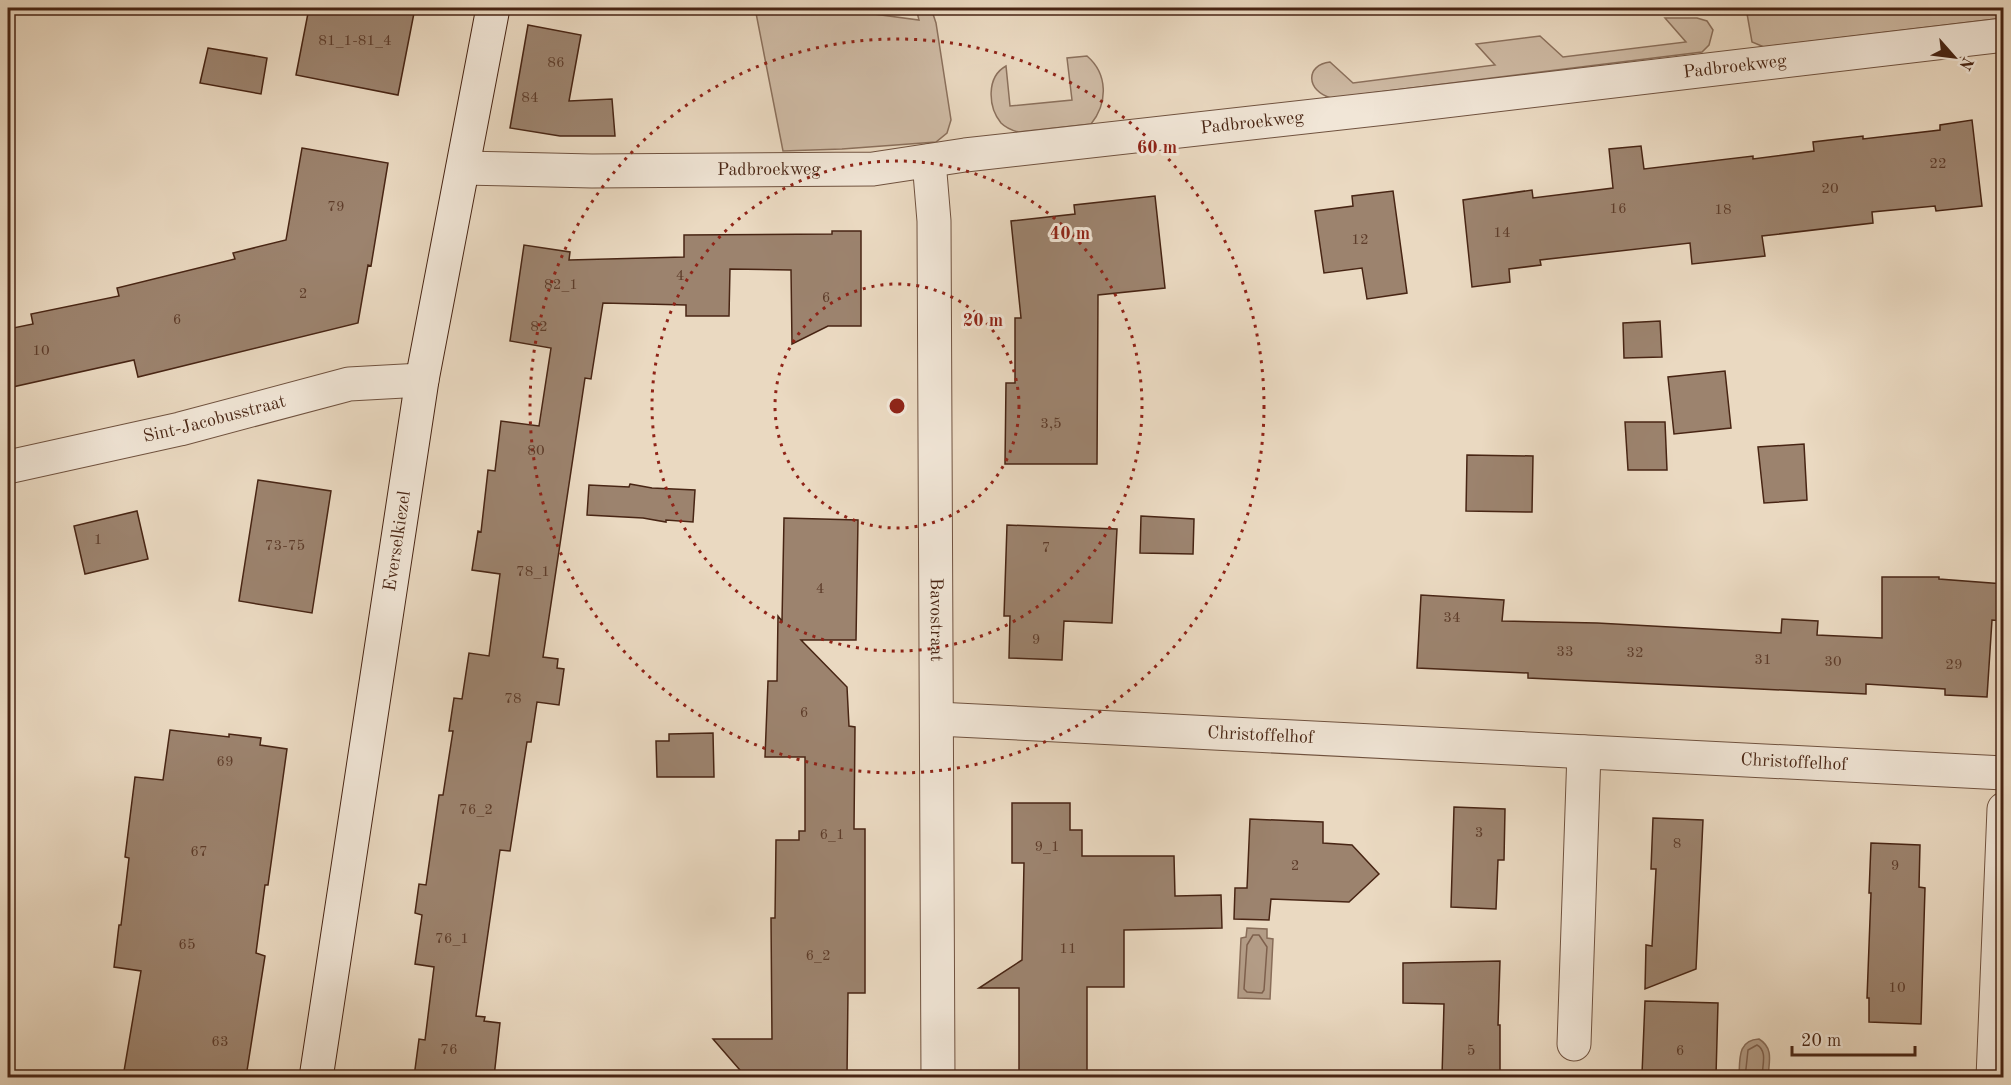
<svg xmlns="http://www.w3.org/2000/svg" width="2011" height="1085" viewBox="0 0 2011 1085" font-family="'Old Standard TT',serif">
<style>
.green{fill:#cebaa4;stroke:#8b705c;stroke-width:1.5}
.water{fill:#b39c86;stroke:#886c58;stroke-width:1.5}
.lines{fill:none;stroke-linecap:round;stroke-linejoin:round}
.shore{stroke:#7e604d;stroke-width:1.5}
.building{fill:#9c836e;stroke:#482514;stroke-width:1.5}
.street-casing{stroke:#70523f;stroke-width:35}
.secondary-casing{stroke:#482514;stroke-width:35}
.street{stroke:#f1e6d7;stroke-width:33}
.secondary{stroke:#f1e6d7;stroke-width:33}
.ring{fill:none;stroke:#8f2418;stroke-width:3;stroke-dasharray:3 6}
.labels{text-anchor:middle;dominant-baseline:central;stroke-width:6;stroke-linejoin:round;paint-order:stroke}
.number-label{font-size:15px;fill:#5d3c2a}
.street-label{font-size:18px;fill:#482514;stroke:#f1e6d7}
.centre{fill:#8f2418;stroke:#f1e6d7;stroke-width:3}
.ring-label{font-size:18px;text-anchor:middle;font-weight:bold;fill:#8f2418;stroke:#f1e6d7;stroke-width:6;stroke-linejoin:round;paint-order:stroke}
</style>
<rect width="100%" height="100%" fill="#ead9c1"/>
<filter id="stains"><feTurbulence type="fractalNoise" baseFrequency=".00333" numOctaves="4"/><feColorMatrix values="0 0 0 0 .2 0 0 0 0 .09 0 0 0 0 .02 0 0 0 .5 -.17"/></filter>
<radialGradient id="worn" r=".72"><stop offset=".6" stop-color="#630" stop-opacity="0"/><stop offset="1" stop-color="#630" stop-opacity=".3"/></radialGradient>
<path class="green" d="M 755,8 L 829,8 L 919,20 L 916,8 L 931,8 L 936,23 L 951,120 L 947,133 L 936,142 L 842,149 L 783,151 Z
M 1746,8 L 2003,8 L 2004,18 L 1764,47 L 1752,42 Z
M 1665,18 L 1697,18 L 1707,21 L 1713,30 L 1709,45 L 1702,52 L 1331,98 C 1306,91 1305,65 1330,62 L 1353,83 L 1495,65 L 1476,44 L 1540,36 L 1563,57 L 1686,42 Z
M 1087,56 C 1108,74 1108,103 1091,124 L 1018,132 C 1011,130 1006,128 1001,123 C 988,107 986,77 1006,66 L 1010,106 L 1072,100 L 1067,58 Z"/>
<path class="water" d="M 1247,928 L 1267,929 L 1267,938 L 1273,939 L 1270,999 L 1238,998 L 1241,938 L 1246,937 Z
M 1759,1039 C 1774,1048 1769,1062 1768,1077 L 1739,1077 C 1740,1060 1737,1040 1759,1039 Z"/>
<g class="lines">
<path class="shore" d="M 1253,935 L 1259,935 L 1267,947 L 1264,990 L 1262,993 L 1247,992 L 1244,989 L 1247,945 Z
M 1745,1078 L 1748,1050 L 1757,1045 C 1768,1051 1762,1066 1762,1078"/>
</g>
<path class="building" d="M 309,8 L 415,8 L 398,95 L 296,75 Z
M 528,25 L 581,35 L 569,101 L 612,99 L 615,136 L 560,136 L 510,128 Z
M 208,48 L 267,58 L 261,94 L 200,83 Z
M 1972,120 L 1982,206 L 1936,211 L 1935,206 L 1872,212 L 1873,223 L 1762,236 L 1765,256 L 1692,264 L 1690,243 L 1540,260 L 1541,265 L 1509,269 L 1510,282 L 1472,287 L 1463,200 L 1532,190 L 1533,198 L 1613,188 L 1609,149 L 1641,146 L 1644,169 L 1753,156 L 1753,159 L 1814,151 L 1813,142 L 1863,136 L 1863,139 L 1940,130 L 1940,125 Z
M 302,148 L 388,163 L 371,266 L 368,265 L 358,323 L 138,377 L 134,360 L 8,388 L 8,329 L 33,324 L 31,314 L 119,296 L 117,288 L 235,259 L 233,253 L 286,240 Z
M 1393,191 L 1407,293 L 1367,299 L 1362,268 L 1324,273 L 1315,211 L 1353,206 L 1352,196 Z
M 1155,196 L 1165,288 L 1098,295 L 1097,464 L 1005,464 L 1006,383 L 1015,383 L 1015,318 L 1021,318 L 1011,221 L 1075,214 L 1074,205 Z
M 832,231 L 861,231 L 861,326 L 828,326 L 792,344 L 791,270 L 730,269 L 729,316 L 686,316 L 686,305 L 603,303 L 591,379 L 585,378 L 543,657 L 558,659 L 557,668 L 564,669 L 559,705 L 537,702 L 531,742 L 527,742 L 510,851 L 500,850 L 476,1016 L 485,1017 L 484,1021 L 500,1023 L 494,1077 L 414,1077 L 419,1039 L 425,1040 L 434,967 L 415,964 L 422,915 L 415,913 L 419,884 L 426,885 L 439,795 L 443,795 L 453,731 L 449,731 L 454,698 L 462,699 L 469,653 L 489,656 L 500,574 L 472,570 L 478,531 L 481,532 L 488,470 L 495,471 L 501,421 L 539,426 L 551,348 L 510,341 L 524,245 L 570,252 L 569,260 L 684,257 L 684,235 L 832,234 Z
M 1660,321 L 1662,357 L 1624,358 L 1623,323 Z
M 1725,371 L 1731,428 L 1674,434 L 1668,377 Z
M 1625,422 L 1665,422 L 1667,470 L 1628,470 Z
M 1804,444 L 1807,500 L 1764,503 L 1758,447 Z
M 1467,455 L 1533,456 L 1532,512 L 1466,511 Z
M 258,480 L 331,491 L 312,613 L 239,601 Z
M 630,484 L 652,488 L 695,490 L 693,522 L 666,520 L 666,522 L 643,518 L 587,515 L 589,485 L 629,487 Z
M 137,511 L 148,559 L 85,574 L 74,526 Z
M 1141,516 L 1194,519 L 1193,554 L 1140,553 Z
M 784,518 L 858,520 L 856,640 L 801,640 L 847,687 L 849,726 L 855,727 L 854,829 L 865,829 L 865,993 L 848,993 L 847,1075 L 841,1075 L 841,1077 L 746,1077 L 713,1039 L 772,1039 L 771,918 L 775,918 L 776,840 L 799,840 L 799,831 L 805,831 L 805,757 L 765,757 L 768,681 L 777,681 L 778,616 L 782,621 Z
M 1007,525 L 1117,529 L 1112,623 L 1064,621 L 1062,660 L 1009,658 L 1010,616 L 1004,616 Z
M 1882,577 L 1939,577 L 1939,579 L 2004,584 L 2004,621 L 1992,620 L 1987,697 L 1945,695 L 1945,689 L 1866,684 L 1866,694 L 1528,678 L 1528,673 L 1417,668 L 1421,595 L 1504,600 L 1502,621 L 1597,623 L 1781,633 L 1782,619 L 1818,621 L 1817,635 L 1882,638 Z
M 170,730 L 229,737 L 229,734 L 261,738 L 260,745 L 287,749 L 268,885 L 265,885 L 256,953 L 265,956 L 246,1077 L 123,1077 L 141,971 L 114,967 L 119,925 L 121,925 L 129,858 L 125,857 L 135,777 L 163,780 Z
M 713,733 L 714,777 L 657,777 L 656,741 L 669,741 L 669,734 Z
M 1012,803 L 1070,803 L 1070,830 L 1082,830 L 1082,856 L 1174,856 L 1175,896 L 1221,895 L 1222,928 L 1124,930 L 1124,987 L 1087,987 L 1087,1077 L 1019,1077 L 1019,988 L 979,988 L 1022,960 L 1024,863 L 1012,863 Z
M 1454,807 L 1505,809 L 1504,860 L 1498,860 L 1496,909 L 1451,907 Z
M 1653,818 L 1703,820 L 1696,969 L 1645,989 L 1646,945 L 1652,946 L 1656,869 L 1651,869 Z
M 1250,819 L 1323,822 L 1323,843 L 1352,845 L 1379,874 L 1349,902 L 1271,899 L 1269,920 L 1234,919 L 1235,888 L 1247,888 Z
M 1871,843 L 1920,845 L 1919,887 L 1925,888 L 1921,1024 L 1869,1022 L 1869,998 L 1867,998 L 1871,893 L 1869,893 Z
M 1500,961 L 1498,1025 L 1500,1025 L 1500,1077 L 1450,1077 L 1449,1076 L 1442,1076 L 1444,1004 L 1403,1003 L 1403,963 Z
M 1645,1001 L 1718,1003 L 1716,1076 L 1642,1074 Z"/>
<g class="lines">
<defs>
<g id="street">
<path id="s1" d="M 929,161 L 934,221 L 938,1078"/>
<path id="s2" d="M 463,168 L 592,171 L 873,169 L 965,155 L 1394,107 L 2004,35"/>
<path id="s3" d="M 8,467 L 180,429 L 349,384 L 422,380"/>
<path id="s4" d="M 937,719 L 2004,773"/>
<path d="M 1574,1044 L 1584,752"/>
<path d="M 1993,1078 L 2004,809"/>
</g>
<g id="secondary">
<path id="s5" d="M 316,1078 L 422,380 L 493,8"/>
</g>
</defs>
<use href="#street" class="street-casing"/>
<use href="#secondary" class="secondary-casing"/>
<use href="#street" class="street"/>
<use href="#secondary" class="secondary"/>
</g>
<g class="ring">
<circle cx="897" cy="406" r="122"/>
<circle cx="897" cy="406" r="245"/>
<circle cx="897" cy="406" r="367"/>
</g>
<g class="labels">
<g class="number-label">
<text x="355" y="41">81_1-81_4</text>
<text x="556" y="63">86</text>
<text x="530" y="98">84</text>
<text x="1938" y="164">22</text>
<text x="1830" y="189">20</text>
<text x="336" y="207">79</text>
<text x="1618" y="209">16</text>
<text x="1723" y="210">18</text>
<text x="1502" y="233">14</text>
<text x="1360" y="240">12</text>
<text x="680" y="276">4</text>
<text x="561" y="285">82_1</text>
<text x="303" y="294">2</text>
<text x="826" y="298">6</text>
<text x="177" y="320">6</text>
<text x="539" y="327">82</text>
<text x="41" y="351">10</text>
<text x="1051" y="424">3,5</text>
<text x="536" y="451">80</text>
<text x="98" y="540">1</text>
<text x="285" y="546">73-75</text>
<text x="1046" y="548">7</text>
<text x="533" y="572">78_1</text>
<text x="820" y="589">4</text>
<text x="1452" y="618">34</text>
<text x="1036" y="640">9</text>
<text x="1565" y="652">33</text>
<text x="1635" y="653">32</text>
<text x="1763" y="660">31</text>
<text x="1833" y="662">30</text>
<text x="1954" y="665">29</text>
<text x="513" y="699">78</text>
<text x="804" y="713">6</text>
<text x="225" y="762">69</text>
<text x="476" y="810">76_2</text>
<text x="1479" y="833">3</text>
<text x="832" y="835">6_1</text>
<text x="1677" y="844">8</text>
<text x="1047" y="847">9_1</text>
<text x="199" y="852">67</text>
<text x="1295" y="866">2</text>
<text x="1895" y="866">9</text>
<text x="452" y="939">76_1</text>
<text x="187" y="945">65</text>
<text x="1068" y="949">11</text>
<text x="818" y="956">6_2</text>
<text x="1897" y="988">10</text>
<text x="220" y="1042">63</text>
<text x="449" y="1050">76</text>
<text x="1471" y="1051">5</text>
<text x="1680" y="1051">6</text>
</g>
<g class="street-label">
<text stroke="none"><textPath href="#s2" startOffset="1278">Padbroekweg</textPath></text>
<text stroke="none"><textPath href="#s2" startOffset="792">Padbroekweg</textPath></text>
<text stroke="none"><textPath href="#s2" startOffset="306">Padbroekweg</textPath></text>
<text stroke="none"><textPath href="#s3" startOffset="212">Sint-Jacobusstraat</textPath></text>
<text stroke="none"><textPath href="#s5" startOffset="543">Everselkiezel</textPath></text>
<text stroke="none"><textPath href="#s1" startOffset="459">Bavostraat</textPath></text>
<text stroke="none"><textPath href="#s4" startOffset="324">Christoffelhof</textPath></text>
<text stroke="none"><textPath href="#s4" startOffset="858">Christoffelhof</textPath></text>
</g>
</g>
<circle cx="897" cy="406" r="9" class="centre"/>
<g class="ring-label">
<text x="1157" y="153">60 m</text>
<text x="1070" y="239">40 m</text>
<text x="983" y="326">20 m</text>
</g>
<rect width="2011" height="1085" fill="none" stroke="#ead9c1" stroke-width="30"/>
<rect x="9" y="9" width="1993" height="1067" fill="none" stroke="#482514" stroke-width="3"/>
<rect x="15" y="15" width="1981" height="1055" fill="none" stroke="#482514" stroke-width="1.5"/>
<g transform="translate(1954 57) rotate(118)" stroke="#f1e6d7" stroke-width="4.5" paint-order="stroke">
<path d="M0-4.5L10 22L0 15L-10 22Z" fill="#482514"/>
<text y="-9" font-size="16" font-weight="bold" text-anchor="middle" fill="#482514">N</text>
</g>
<path d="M1792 1046v9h123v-9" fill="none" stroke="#482514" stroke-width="3"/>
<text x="1801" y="1046" font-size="18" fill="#482514" stroke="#f1e6d7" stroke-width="4.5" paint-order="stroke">20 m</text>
<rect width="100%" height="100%" filter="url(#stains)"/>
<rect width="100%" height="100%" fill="url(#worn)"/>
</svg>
